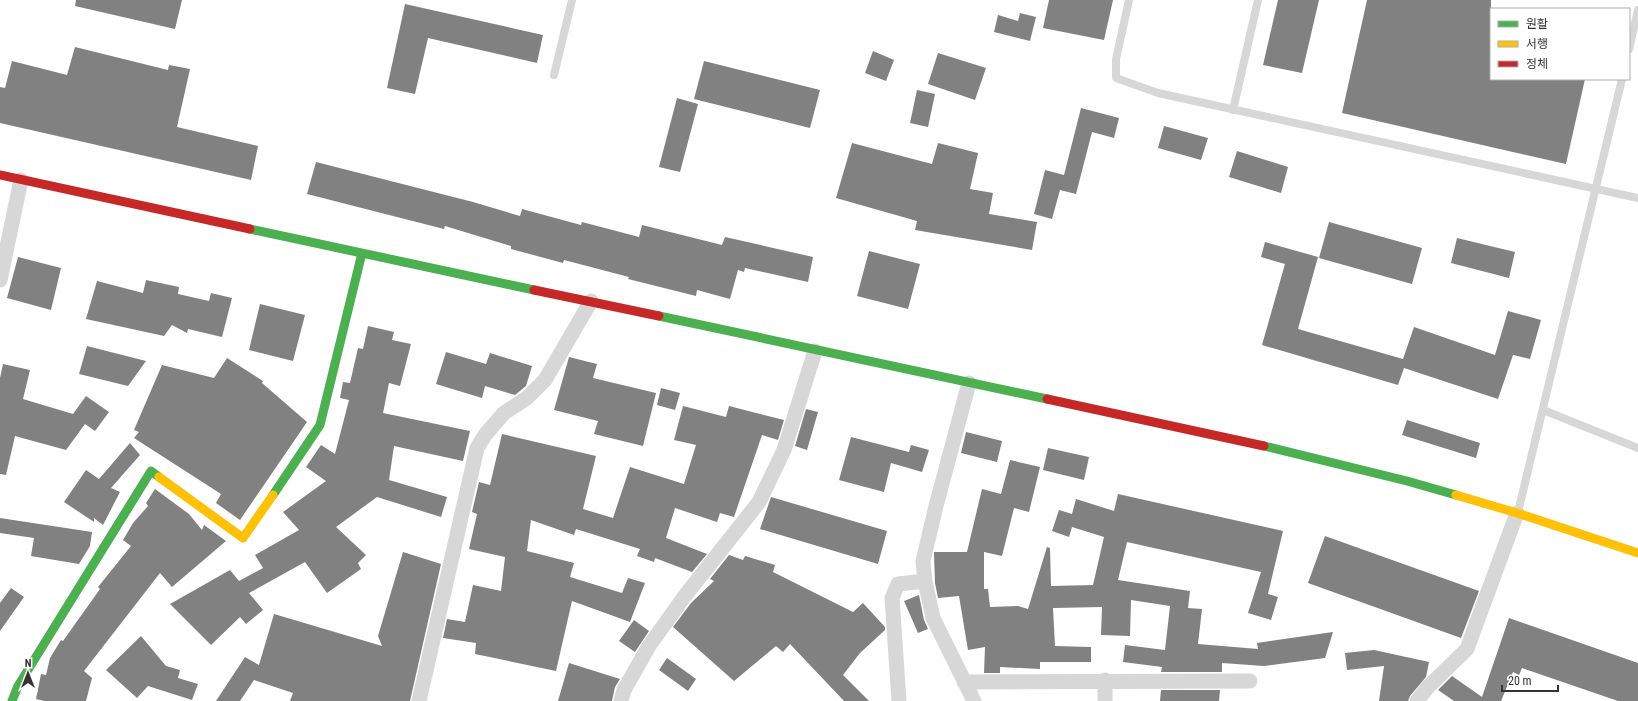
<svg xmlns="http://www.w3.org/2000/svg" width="1638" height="701" viewBox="0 0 1638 701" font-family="'Roboto Condensed','Noto Sans KR',sans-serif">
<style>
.building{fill:#818181}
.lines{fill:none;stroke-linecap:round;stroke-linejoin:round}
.lane{stroke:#d7d7d7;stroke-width:8}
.street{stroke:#d7d7d7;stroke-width:15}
.fast{stroke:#4caf50;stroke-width:9}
.slow{stroke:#ffc107;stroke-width:9}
.jam{stroke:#c62828;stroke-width:9}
</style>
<rect width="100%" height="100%" fill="#fff"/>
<path class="building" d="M 76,0 L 182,0 L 175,29 L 75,6 Z
M 1049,0 L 1113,0 L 1104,40 L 1043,28 Z
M 1278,0 L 1319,0 L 1302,73 L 1263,65 Z
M 1367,0 L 1491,0 L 1491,79 L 1585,79 L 1566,164 L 1342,113 Z
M 405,4 L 543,35 L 537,63 L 428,38 L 415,94 L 387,88 Z
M 1020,13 L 1036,17 L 1030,41 L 994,32 L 998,15 L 1018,21 Z
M 75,47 L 168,70 L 169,65 L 190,69 L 177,127 L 258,146 L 251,180 L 0,123 L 0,87 L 5,88 L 12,61 L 67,75 Z
M 873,51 L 894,60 L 886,81 L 865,73 Z
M 938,53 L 986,68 L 975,100 L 928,84 Z
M 704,61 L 820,90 L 810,128 L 694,99 Z
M 917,90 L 935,94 L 928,127 L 910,123 Z
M 677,98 L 698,104 L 680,172 L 659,167 Z
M 1081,108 L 1119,118 L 1114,138 L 1092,132 L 1076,194 L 1060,190 L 1052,219 L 1034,214 L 1045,170 L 1064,175 Z
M 1164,126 L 1208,138 L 1201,160 L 1158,148 Z
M 852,143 L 932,164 L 938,143 L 978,153 L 970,189 L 993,193 L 989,214 L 1037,222 L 1032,250 L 915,230 L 917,221 L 836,198 Z
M 1237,151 L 1288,167 L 1281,193 L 1229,177 Z
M 316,162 L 473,202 L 520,216 L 522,209 L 581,225 L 582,222 L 639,237 L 642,225 L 722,245 L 725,237 L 813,257 L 808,282 L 745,268 L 744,272 L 738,270 L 730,299 L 697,290 L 696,296 L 628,279 L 629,277 L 564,260 L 563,263 L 511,249 L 511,246 L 445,226 L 444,229 L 307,194 Z
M 1329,222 L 1422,248 L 1412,284 L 1319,258 Z
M 1457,238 L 1515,252 L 1509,278 L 1451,263 Z
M 1265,242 L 1318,257 L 1298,329 L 1403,359 L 1414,327 L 1495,355 L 1508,311 L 1541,320 L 1530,359 L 1513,355 L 1498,399 L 1404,368 L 1398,385 L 1262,345 L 1285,264 L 1261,257 Z
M 869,251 L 920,264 L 908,309 L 857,296 Z
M 18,257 L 61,268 L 51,310 L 7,298 Z
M 146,280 L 179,287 L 178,294 L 209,301 L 211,293 L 232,298 L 222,337 L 188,329 L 187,333 L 172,325 L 164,336 L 86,319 L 97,281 L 143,293 Z
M 260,304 L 305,315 L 293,361 L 249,350 Z
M 368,326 L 394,332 L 392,340 L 411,344 L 400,386 L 389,383 L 383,413 L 470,431 L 463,461 L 394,446 L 389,480 L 447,497 L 441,517 L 377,497 L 336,527 L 366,555 L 358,563 L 361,569 L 327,593 L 305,562 L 249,593 L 263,610 L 246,624 L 240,617 L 211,645 L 170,604 L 230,570 L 239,581 L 263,568 L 255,555 L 299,530 L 283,512 L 326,481 L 306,467 L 321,445 L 335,454 L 349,400 L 340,398 L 343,382 L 350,383 L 358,348 L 363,349 Z
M 87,346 L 146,361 L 128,386 L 79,374 Z
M 446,352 L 486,364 L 490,353 L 532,366 L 526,386 L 515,395 L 485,386 L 482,398 L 436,384 Z
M 569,357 L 597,364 L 593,378 L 656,393 L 643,446 L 594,434 L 598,421 L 554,410 Z
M 227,358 L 263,381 L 262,383 L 307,422 L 240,520 L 216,503 L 221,494 L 134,438 L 139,432 L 134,430 L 162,365 L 214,378 Z
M 3,364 L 30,370 L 23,399 L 73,414 L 86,396 L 109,412 L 95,431 L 85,424 L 66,450 L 15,436 L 6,475 L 0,474 L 0,378 Z
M 661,388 L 680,393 L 675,410 L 657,405 Z
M 683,406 L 726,417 L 729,406 L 784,420 L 778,440 L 762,435 L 734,517 L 720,513 L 717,522 L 675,508 L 666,538 L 707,554 L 692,572 L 655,558 L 654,562 L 637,556 L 640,549 L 576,529 L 574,535 L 531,520 L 527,551 L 574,563 L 570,577 L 622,593 L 628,578 L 645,583 L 630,622 L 572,601 L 556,671 L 475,654 L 476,643 L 443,638 L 447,619 L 465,622 L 473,585 L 501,591 L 505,557 L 469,549 L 477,514 L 472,512 L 479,482 L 490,485 L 502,434 L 596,456 L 583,509 L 613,518 L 630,467 L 684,484 L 696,445 L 674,440 Z
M 806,409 L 818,412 L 807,450 L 795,446 Z
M 1407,420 L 1480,443 L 1476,458 L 1402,435 Z
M 966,432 L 1002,441 L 997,462 L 961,453 Z
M 851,437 L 909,452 L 911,445 L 929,450 L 922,472 L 891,463 L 884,492 L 839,480 Z
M 130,443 L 140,455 L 111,488 L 120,492 L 103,525 L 94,518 L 94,522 L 64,502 L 86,470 L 99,479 Z
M 1048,448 L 1089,457 L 1084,480 L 1043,470 Z
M 1010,460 L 1040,467 L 1029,512 L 1014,508 L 1002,556 L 984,552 L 984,589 L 988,589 L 990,607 L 1018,606 L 1028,609 L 1047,547 L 1050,548 L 1051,586 L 1093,585 L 1104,537 L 1072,527 L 1069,537 L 1052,531 L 1059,510 L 1072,514 L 1076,499 L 1114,511 L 1118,494 L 1283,531 L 1268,594 L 1278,597 L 1271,620 L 1248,613 L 1261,572 L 1127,542 L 1118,580 L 1190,591 L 1188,608 L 1202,609 L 1198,644 L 1258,649 L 1257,643 L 1333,632 L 1325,658 L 1264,666 L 1222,663 L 1222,672 L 1161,672 L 1162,667 L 1123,662 L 1125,645 L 1165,650 L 1170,606 L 1131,600 L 1130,636 L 1101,635 L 1102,607 L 1053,608 L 1055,646 L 1091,647 L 1091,662 L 1040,662 L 1040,669 L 1000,667 L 1000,673 L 984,673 L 985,647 L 968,650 L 959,596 L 938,598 L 935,583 L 934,555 L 934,552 L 967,552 L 982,489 L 1001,494 Z
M 155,489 L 189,514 L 202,530 L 204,525 L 226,541 L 172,587 L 160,573 L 84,671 L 92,678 L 86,701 L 44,701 L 36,699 L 41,674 L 46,675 L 50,658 L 61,640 L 63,641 L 100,589 L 98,587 L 131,546 L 123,540 L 133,523 L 148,506 L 146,503 Z
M 771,497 L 887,531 L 878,564 L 760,529 Z
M 0,518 L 92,532 L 90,546 L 79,564 L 31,556 L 34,538 L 0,533 Z
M 1325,536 L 1479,591 L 1461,638 L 1308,583 Z
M 403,552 L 441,564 L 410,701 L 290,701 L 293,693 L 254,680 L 240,701 L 216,701 L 245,657 L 259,665 L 274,614 L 382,646 L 378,636 Z
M 729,555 L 743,560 L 745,556 L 775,565 L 773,572 L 853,612 L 863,603 L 885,627 L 885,630 L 860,653 L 843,675 L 869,701 L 844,701 L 790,644 L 783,652 L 776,646 L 734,681 L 673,627 L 691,603 L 714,581 L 710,579 Z
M 11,588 L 24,597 L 0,631 L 0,603 Z
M 919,595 L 924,620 L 928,629 L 918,633 L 904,601 Z
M 1509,618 L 1638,663 L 1638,701 L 1618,701 L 1522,668 L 1519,675 L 1513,672 L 1501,701 L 1454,701 L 1438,690 L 1452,676 L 1482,697 Z
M 634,620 L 649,631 L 635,652 L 619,641 Z
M 141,636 L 166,666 L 180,670 L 178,678 L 198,684 L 192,700 L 148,686 L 137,698 L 106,670 Z
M 1374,650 L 1429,662 L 1426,677 L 1410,696 L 1408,701 L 1379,701 L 1384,666 L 1347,670 L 1345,653 Z
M 667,658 L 696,679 L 688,691 L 659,670 Z
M 569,663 L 620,679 L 615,687 L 612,701 L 558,701 Z
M 1161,690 L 1220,690 L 1219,701 L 1160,701 Z"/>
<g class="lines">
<path class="lane" d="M 1129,0 L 1116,59 L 1116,78 L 1158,93 L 1638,198
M 1629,49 L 1638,10
M 554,75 L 572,0
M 1233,110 L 1258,0
M 1543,410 L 1638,448
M 1518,512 L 1622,79"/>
<path class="street" d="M 0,280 L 21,180
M 969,383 L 936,506 L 923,561 L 925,581 L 933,618 L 974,701
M 964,682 L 1250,681
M 419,701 L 477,448 L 485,435 L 504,413 L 527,398 L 545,380 L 591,301
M 621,701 L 624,690 L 649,646 L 684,597 L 759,502 L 784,450 L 815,351
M 899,701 L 892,598 L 898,584 L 925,581
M 1105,701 L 1105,680
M 1417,701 L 1427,688 L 1467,649 L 1517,513"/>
<path class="fast" d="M 250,229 L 534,290
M 659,316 L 1047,399
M 1264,446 L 1407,481 L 1456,495
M 273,495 L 320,425 L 362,253
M 12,701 L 18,686 L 151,471 L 159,477"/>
<path class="slow" d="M 159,477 L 243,538 L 273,495
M 1456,495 L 1517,513 L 1638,553"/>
<path class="jam" d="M 0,175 L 250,229
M 534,290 L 659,316
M 1047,399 L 1264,446"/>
</g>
<rect x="1490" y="8" width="140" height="72" fill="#ffffff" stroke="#adadad"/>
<rect x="1498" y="21" width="20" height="6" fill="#4caf50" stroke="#adadad"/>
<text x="1526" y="28" font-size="12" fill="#333333">원활</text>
<rect x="1498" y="41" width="20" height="6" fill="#ffc107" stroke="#adadad"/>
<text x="1526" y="48" font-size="12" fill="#333333">서행</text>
<rect x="1498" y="61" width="20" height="6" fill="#c62828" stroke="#adadad"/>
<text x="1526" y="68" font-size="12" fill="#333333">정체</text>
<g transform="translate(28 673)" stroke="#ffffff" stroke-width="3" paint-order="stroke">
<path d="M0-3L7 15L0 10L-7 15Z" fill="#333333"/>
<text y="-6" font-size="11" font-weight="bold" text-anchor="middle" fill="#333333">N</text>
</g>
<path d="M1502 685v6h56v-6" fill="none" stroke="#333333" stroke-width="2"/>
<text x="1508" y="685" font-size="12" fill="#333333" stroke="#ffffff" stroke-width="3" paint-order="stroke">20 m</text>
</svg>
